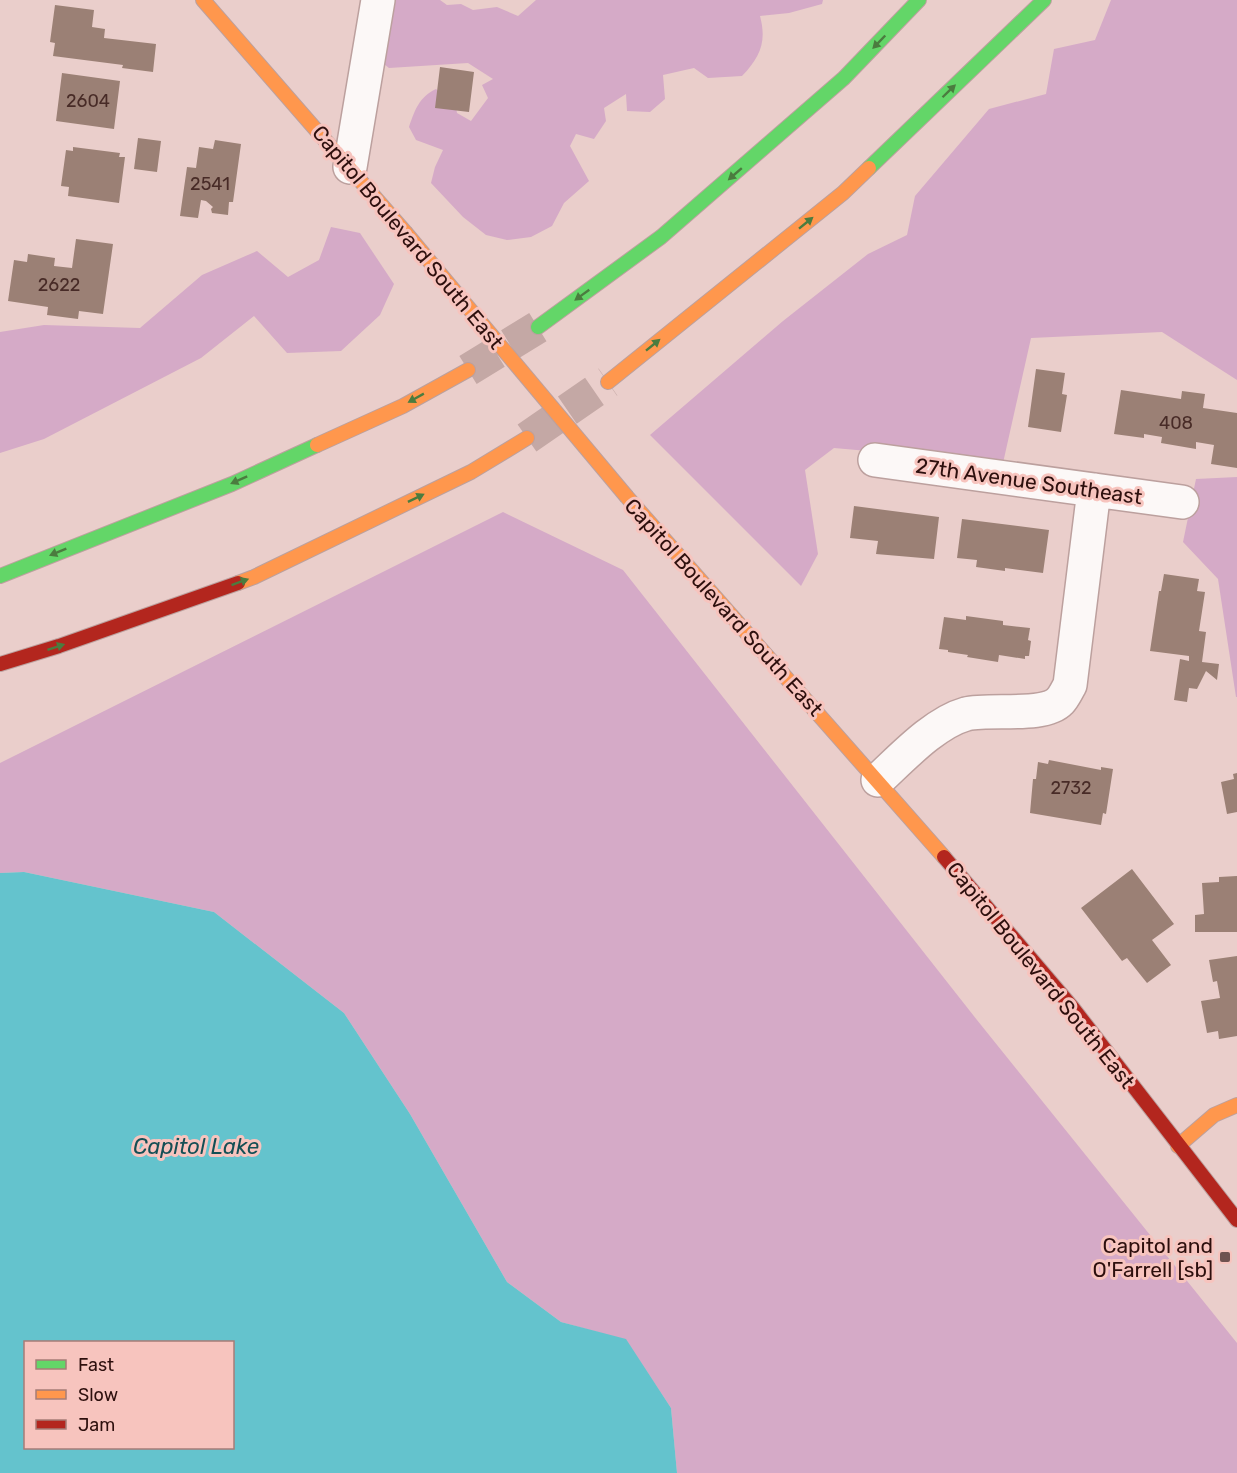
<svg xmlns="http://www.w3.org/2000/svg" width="1237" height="1473" viewBox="0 0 1237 1473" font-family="Rubik,sans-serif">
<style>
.green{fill:#d5aac7}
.water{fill:#64c3cd;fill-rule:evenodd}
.building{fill:#9b8075}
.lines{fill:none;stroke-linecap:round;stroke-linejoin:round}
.highway-tunnel{stroke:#c4a8a5;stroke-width:33;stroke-dasharray:33 16;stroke-linecap:butt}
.street-casing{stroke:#bca09e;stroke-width:36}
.fast-casing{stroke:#bca09e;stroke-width:16}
.slow-casing{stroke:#bca09e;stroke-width:16}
.jam-casing{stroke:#bca09e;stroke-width:16}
.street{stroke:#fcf8f7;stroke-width:33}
.fast{stroke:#63d668;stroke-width:14}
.slow{stroke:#ff974d;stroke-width:14}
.jam{stroke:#b3261e;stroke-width:14}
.slow-bridge-casing{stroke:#bca09e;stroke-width:16;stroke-linecap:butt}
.slow-bridge{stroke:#ff974d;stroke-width:14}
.oneway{fill:#4b7c3f}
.poi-dot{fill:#6f5250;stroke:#f7c4be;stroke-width:2}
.labels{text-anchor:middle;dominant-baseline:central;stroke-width:6;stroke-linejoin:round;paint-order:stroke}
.number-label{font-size:18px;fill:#482b27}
.street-label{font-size:21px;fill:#2d0f0d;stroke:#f7c4be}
.poi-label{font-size:21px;fill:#2d0f0d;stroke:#f7c4be;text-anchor:end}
.water-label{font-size:22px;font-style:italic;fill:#144f55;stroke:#f7c4be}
</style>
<rect width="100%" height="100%" fill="#eacecb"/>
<path class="green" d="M 376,0 L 440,0 L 447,5 L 461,4 L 473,10 L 497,7 L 518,16 L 536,0 L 823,0 L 822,4 L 789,13 L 760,16 C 767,42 760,57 742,76 L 708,78 L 694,68 L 663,75 L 665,99 L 650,112 L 627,111 L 626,94 L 604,108 L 606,121 L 594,139 L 576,134 L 570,146 L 589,181 L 564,203 L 552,226 L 531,237 L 507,240 L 486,235 L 463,217 L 431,183 L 435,167 L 443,150 L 416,140 L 409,127 C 415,110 419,97 436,89 L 456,107 L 457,113 L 471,121 L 488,98 L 482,85 L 493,79 L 468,63 L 389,68 L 365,49 Z
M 1111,0 L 1237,0 L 1237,380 L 1162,332 L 1031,338 L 1003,463 L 834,448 L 805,470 L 818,554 L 801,586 L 650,435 L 783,321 L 868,254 L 907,235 L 915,196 L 989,109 L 1046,94 L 1054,49 L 1095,40 Z
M 331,227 L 360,233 L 394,284 L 380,315 L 341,351 L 287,353 L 254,316 L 201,358 L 44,439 L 0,453 L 0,332 L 44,325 L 140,328 L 202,275 L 257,251 L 288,277 L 319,260 Z
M 1237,477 L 1237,697 L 1236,697 L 1218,579 L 1183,542 L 1196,479 Z
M 503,512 L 623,570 L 977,1020 L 1237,1343 L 1237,1473 L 677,1473 L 671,1408 L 626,1340 L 561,1322 L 507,1282 L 410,1114 L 344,1013 L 214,912 L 24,872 L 0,873 L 0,763 Z"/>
<path class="water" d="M 24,872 L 214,912 L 344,1013 L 410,1114 L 507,1282 L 561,1322 L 626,1339 L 671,1408 L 677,1473 L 0,1473 L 0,873 ZM 26,1342 L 232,1342 L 232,1448 L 26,1448 Z"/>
<path class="building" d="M 55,5 L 94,10 L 92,27 L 105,29 L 104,38 L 156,44 L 153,72 L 122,68 L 123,65 L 53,56 L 55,43 L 50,42 Z
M 440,67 L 474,72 L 469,112 L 435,108 Z
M 62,73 L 120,81 L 114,129 L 56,121 Z
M 138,138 L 161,141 L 157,172 L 134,169 Z
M 215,140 L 241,144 L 233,202 L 229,202 L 228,215 L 212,213 L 211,209 L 213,207 L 206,201 L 201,200 L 198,218 L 180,216 L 187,167 L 196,168 L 199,147 L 213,149 Z
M 73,147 L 120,153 L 119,157 L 125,157 L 119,203 L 68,196 L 69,187 L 61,186 L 66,150 L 73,151 Z
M 76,239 L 113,244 L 103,314 L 79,311 L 78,319 L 47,315 L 48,307 L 8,301 L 14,260 L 27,262 L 28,254 L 55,258 L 54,266 L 72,268 Z
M 1036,369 L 1065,373 L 1062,394 L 1067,395 L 1061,432 L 1028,427 Z
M 1121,390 L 1181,399 L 1182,391 L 1205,394 L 1203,408 L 1237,413 L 1237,468 L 1211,464 L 1214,445 L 1196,442 L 1196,449 L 1161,443 L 1162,437 L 1144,434 L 1144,438 L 1114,434 Z
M 854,506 L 939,517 L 934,559 L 876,554 L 878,541 L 850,538 Z
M 962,519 L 1049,530 L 1043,573 L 1005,568 L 1005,571 L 976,567 L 977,560 L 957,558 Z
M 1164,574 L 1199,579 L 1197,591 L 1205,592 L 1199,631 L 1206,632 L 1202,662 L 1219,664 L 1217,680 L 1206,671 L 1197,689 L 1189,688 L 1187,702 L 1174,700 L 1180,659 L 1189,661 L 1189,656 L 1150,651 L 1159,591 L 1161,591 Z
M 966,616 L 1003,621 L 1003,625 L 1030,628 L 1028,640 L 1031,641 L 1029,656 L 1025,656 L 1025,659 L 999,655 L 998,662 L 967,657 L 968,655 L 948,652 L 948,650 L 939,649 L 944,617 L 966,620 Z
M 1049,760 L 1101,770 L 1101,767 L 1113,769 L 1106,814 L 1103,813 L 1101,825 L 1030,813 L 1033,779 L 1036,779 L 1038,762 L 1048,764 Z
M 1237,773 L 1237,812 L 1227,814 L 1221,782 L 1234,779 L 1233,774 Z
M 1132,869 L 1174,924 L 1152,940 L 1171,965 L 1147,983 L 1127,958 L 1122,961 L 1081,908 Z
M 1237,876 L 1237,932 L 1195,932 L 1195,915 L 1204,914 L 1202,883 L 1219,882 L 1219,877 Z
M 1237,956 L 1237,1036 L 1219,1039 L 1218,1031 L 1207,1033 L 1201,1001 L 1220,998 L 1217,981 L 1213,982 L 1209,960 Z"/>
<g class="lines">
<path class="highway-tunnel" d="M 468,370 L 538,327
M 527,438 L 608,382"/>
<defs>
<path id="street" d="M 350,167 L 378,0
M 875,460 L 1182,502
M 878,780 C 902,758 934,723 966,714 C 990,708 1044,718 1060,701 C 1064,697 1067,690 1070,685 L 1094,490"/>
<path id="fast" d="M 869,168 L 1044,0
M 538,327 L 661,237 L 844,78 L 919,0
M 0,576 L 232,484 L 317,445"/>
<path id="slow" d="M 203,0 L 405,232
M 608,382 L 843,193 L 869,168
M 317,445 L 403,406 L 468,370
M 627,497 L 944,857
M 238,583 L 254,577 L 471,472 L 527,438
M 1178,1146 L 1214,1115 L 1237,1105"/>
<path id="jam" d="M 0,664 L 59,646 L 238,583
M 944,857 L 1072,1007 L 1237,1220"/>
</defs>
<use href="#street" class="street-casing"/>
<use href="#fast" class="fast-casing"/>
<use href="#slow" class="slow-casing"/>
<use href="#jam" class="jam-casing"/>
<use href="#street" class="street"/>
<use href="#fast" class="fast"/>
<use href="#slow" class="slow"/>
<use href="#jam" class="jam"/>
<defs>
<path id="slow-bridge" d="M 405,232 L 627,497"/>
</defs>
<use href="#slow-bridge" class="slow-bridge-casing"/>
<use href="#slow-bridge" class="slow-bridge"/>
</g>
<defs><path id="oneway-solid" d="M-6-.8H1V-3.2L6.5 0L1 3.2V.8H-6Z" transform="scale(1.5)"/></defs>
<g class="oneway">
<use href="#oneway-solid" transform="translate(879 42) rotate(134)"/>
<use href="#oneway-solid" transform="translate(949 91) rotate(-44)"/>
<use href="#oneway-solid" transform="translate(735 174) rotate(139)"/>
<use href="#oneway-solid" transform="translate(806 223) rotate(-39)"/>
<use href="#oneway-solid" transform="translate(582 295) rotate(144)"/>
<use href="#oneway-solid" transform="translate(653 345) rotate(-39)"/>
<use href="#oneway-solid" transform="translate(416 398) rotate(151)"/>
<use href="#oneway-solid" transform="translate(239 480) rotate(156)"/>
<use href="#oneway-solid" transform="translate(416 498) rotate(-26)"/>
<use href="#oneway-solid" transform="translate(58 552) rotate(158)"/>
<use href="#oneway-solid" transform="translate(240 582) rotate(-20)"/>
<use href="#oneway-solid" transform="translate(56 647) rotate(-18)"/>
</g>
<rect class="poi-dot" x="1219" y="1251" width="12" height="12" rx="3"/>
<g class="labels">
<g class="number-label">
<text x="88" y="101">2604</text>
<text x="210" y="184">2541</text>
<text x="59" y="285">2622</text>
<text x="1176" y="423">408</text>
<text x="1071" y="788">2732</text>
</g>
<g class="street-label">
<text transform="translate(408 237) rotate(50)">Capitol Boulevard South East</text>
<text transform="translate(1029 481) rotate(8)">27th Avenue Southeast</text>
<text transform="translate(724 607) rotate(48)">Capitol Boulevard South East</text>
<text transform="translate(1041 975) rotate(51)">Capitol Boulevard South East</text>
</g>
<g class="poi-label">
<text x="1213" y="1245">Capitol and<tspan x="1213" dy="24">O'Farrell [sb]</tspan></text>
</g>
<g class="water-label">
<text x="196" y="1146">Capitol Lake</text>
</g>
</g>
<rect x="24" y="1341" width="210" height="108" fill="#f7c4be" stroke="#a67c77" stroke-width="1.5"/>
<rect x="36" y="1360" width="30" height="9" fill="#63d668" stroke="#a67c77" stroke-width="1.5"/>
<text x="78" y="1371" font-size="18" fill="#2d0f0d">Fast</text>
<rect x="36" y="1390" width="30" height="9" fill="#ff974d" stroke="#a67c77" stroke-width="1.5"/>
<text x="78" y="1401" font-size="18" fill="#2d0f0d">Slow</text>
<rect x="36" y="1420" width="30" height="9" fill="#b3261e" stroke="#a67c77" stroke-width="1.5"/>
<text x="78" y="1431" font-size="18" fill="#2d0f0d">Jam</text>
</svg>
